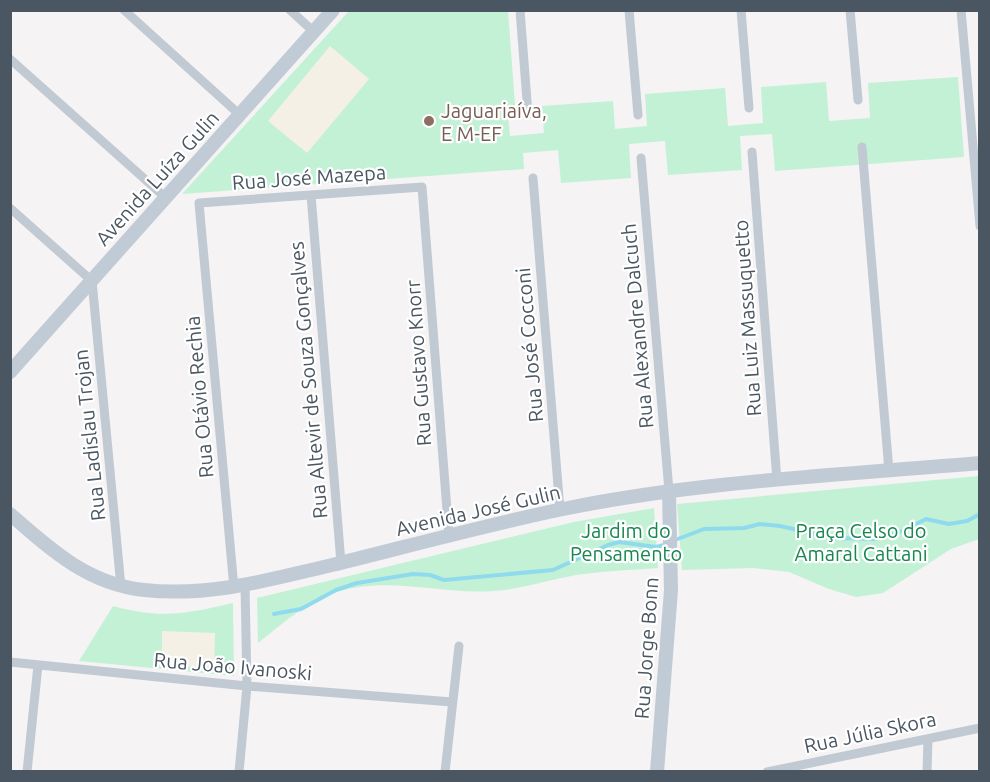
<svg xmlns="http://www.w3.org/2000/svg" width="990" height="782" viewBox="0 0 990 782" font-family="Ubuntu,sans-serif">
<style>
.green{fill:#c3f1d5}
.sand{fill:#f5f0e5}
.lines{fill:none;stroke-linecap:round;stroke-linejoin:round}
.stream{stroke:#90daee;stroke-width:4}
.street{stroke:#c1cad2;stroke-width:9}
.secondary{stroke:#c1cbd6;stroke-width:14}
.education-dot{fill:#8d6e63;stroke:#fff;stroke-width:2}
.labels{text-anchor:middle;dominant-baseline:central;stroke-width:4.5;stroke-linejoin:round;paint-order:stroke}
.education-label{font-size:20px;fill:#785e54;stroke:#fff;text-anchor:start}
.street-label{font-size:20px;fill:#4a5661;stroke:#fff}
.park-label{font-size:20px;fill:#17864f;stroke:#fff}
</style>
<rect width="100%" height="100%" fill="#f5f3f3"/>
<path class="green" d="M 349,11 L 508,11 L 515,105 L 507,106 L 510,136 L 544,133 L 542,106 L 613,101 L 615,129 L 647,126 L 645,94 L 725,88 L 728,126 L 763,123 L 761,87 L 826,82 L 829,121 L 870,118 L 868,83 L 958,77 L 964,157 L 775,171 L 772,134 L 740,136 L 742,170 L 668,175 L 665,141 L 629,144 L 631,178 L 561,183 L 558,150 L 523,153 L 524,169 L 182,194 Z
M 979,476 L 979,539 L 951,549 L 883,593 L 856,597 L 829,589 L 789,572 L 753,568 L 682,570 L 677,504 Z
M 654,508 L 658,568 C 631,570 603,571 576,575 C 548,580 522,589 494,591 C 441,595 386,575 334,593 C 306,602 281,625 258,643 L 257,598 L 574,522 Z
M 233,603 L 234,676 L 79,661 L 113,606 C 160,619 186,614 233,603 Z"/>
<path class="sand" d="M 330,46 L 369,79 L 307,153 L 268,121 Z
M 162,631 L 215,633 L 214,667 L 162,666 Z"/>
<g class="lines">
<path class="stream" d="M 675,540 L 704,529 L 744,528 L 760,524 L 780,526 L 833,538 L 874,539 L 903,531 L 926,519 L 949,524 L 967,521 L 980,514
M 274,614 L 301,609 L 336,590 L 357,583 L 413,574 L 430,575 L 444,580 L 553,570 L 608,545 L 619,542 L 656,547 L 668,544"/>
<path class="street" d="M 124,10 L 240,115
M 290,10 L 314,32
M 520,10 L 528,114
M 629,10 L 638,115
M 741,10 L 749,108
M 850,10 L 858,100
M 961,10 L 980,226
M 10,59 L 166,198
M 862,147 L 889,471
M 752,152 L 777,481
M 641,158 L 669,491
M 533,178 L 560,510
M 311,195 L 341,563
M 10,208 L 92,281 L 121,587
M 234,588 L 199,203 L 422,187 L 449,536
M 10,662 L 247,686 L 452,702
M 27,772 L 38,665
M 239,772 L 247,686 L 245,586
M 445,772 L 459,646
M 767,772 L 980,728
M 927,772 L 928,739"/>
<path class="secondary" d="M 10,372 L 333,10
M 10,514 C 51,550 88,584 144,590 C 210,597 268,580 332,565 C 409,546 486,525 563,509 C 700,481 841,475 980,463
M 657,772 L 671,590 L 669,491"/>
</g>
<circle class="education-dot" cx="429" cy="121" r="6"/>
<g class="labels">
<g class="education-label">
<text x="441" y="110">Jaguariaíva,<tspan x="441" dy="23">E M-EF</tspan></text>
</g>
<g class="street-label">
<text transform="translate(309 177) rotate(-4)">Rua José Mazepa</text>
<text transform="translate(157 178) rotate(-48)">Avenida Luíza Gulin</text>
<text transform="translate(747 318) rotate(-94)">Rua Luiz Massuquetto</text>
<text transform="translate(637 326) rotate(-95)">Rua Alexandre Dalcuch</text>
<text transform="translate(529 345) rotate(-95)">Rua José Cocconi</text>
<text transform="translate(418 363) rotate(-94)">Rua Gustavo Knorr</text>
<text transform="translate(308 380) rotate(-95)">Rua Altevir de Souza Gonçalves</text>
<text transform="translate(199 397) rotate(-95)">Rua Otávio Rechia</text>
<text transform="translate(89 435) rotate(-96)">Rua Ladislau Trojan</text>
<text transform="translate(478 510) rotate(-13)">Avenida José Gulin</text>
<text transform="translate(646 648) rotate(-86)">Rua Jorge Bonn</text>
<text transform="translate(233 666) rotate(5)">Rua João Ivanoski</text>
<text transform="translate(870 732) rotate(-12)">Rua Júlia Skora</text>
</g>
<g class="park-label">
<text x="626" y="530">Jardim do<tspan x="626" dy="23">Pensamento</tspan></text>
<text x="861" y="530">Praça Celso do<tspan x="861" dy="23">Amaral Cattani</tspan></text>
</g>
</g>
<rect width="990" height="782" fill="none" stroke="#4a5661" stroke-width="24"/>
</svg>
